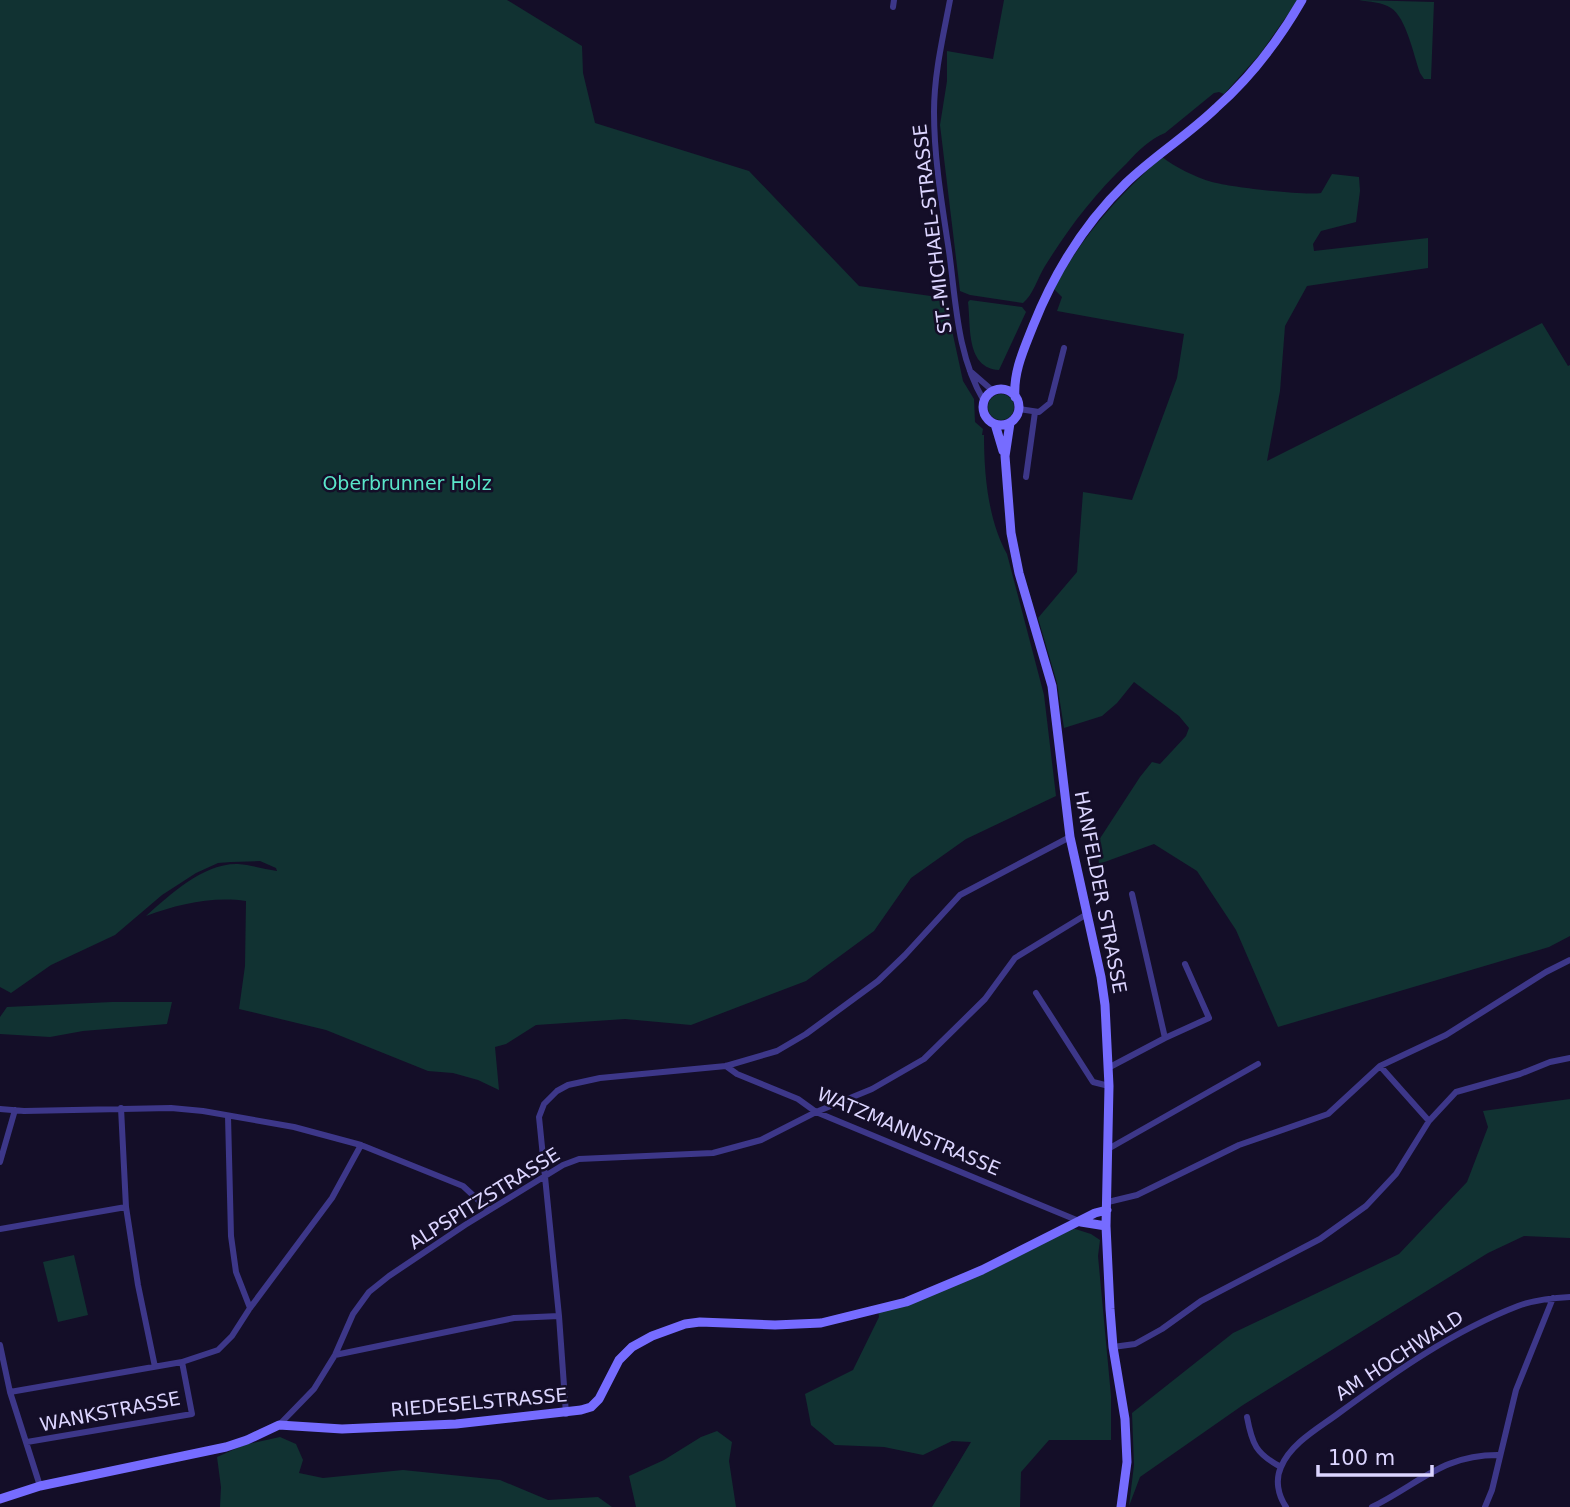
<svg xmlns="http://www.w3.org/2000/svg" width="1570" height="1507" viewBox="0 0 1570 1507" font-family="'DejaVu Sans',sans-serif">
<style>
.green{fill:#113232}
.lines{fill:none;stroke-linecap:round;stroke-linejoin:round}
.street{stroke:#3d3789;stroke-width:6}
.secondary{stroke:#766cff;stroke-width:9}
.labels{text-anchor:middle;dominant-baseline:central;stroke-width:5;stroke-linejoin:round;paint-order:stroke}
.street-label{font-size:19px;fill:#dcd5ff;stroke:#140e28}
.park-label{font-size:19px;fill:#5ae6c9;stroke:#140e28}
</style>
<rect width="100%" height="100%" fill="#140e28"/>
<path class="green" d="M 0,0 L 507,0 L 582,46 L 583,73 L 595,123 L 749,171 L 859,286 L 945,298 L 963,381 L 974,399 L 975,422 L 983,429 L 982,435 L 984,435 C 984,474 988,520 1007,554 L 1044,695 L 1056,796 L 966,839 L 911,878 L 874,931 L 806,981 L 691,1025 L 625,1019 L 536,1025 L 506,1044 L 495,1047 L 499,1090 L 478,1080 L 453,1073 L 428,1071 L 326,1030 L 239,1009 L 245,966 L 246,901 C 213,896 178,904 146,916 C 170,895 203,863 238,864 C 251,865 264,869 277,871 L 276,868 L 260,861 L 231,862 L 218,863 L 196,873 L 162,895 L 115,935 L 51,965 L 11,993 L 0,987 Z
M 1004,0 L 1298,0 L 1260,54 L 1224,94 L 1219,92 L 1214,93 L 1165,133 C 1150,139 1138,151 1127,163 C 1093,196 1070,226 1045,266 C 1038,277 1033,295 1023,303 L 970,295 L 960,291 L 940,125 L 947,81 L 947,51 L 993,59 Z
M 1359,0 L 1434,2 L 1431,79 L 1424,79 L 1420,73 C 1414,56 1406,17 1391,8 C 1382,2 1369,2 1359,0 Z
M 1162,157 C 1175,167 1195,177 1212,182 C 1230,187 1304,196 1321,193 L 1332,174 L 1359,177 L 1360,191 L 1356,222 L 1321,231 L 1313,244 L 1314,251 L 1428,238 L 1428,268 L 1307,286 L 1285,326 L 1280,391 L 1267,461 L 1542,323 L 1568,366 L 1570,365 L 1570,936 L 1549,947 L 1278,1027 L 1236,930 L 1197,871 L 1154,844 L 1099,864 L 1097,843 L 1140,777 L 1152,762 L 1160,764 L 1186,736 L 1189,728 L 1179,716 L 1134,682 L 1117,703 L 1102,716 L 1064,728 L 1057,683 L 1038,618 L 1077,572 L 1083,492 L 1132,500 L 1177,378 L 1184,334 L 1057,311 L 1062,297 L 1054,289 C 1081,237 1119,195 1162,157 Z
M 970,300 L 1022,307 L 1026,312 L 999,370 C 966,368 971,327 968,302 Z
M988 407a13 13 0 1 1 26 0a13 13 0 1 1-26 0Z
M 112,1002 L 172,1002 L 167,1024 L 83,1031 L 50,1037 L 0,1034 L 0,1017 L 7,1007 Z
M 1570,1099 L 1570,1238 L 1524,1236 L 1488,1253 L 1243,1405 L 1140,1477 L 1129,1506 L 1134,1465 L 1132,1413 L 1233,1333 L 1399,1254 L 1467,1182 L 1488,1127 L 1483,1111 Z
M 1069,1227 L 1091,1234 L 1100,1240 L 1098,1256 L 1111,1396 L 1111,1440 L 1049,1440 L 1021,1472 L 1020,1507 L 932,1507 L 971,1442 L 952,1441 L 923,1455 L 884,1447 L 835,1445 L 811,1425 L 805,1394 L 853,1370 L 879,1317 L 878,1309 L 982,1270 Z
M 74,1255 L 88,1315 L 58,1322 L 43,1262 Z
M 717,1431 L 732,1442 L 729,1461 L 736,1507 L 636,1507 L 629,1476 L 664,1460 L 701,1437 Z
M 280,1437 L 296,1444 L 303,1460 L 299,1473 L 323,1478 L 403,1470 L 500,1480 L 548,1500 L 598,1497 L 612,1507 L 220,1507 L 221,1487 L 217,1457 L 244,1445 Z"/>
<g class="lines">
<path class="street" d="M 950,0 C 943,37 934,74 934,112 C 934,158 942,205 949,251 C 956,302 957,356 984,401
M 893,7 L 894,0
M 970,371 L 993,391
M 1019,409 L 1039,412 L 1050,403 L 1064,348
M 1026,477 L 1035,412
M 1036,993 L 1093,1082 L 1109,1086
M 1165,1038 L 1209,1018 L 1185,964
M 726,1066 L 737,1074 L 798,1099 L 816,1112 L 1079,1221
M 1380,1066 L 1429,1121
M 1108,1068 L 1165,1038 L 1132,894
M 121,1108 L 126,1207 L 138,1285 L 155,1367
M 0,1109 L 24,1111 L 171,1108 L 203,1111 L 294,1127 L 361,1145 L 463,1186 L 489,1210
M 228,1116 L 231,1236 L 236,1272 L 250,1308
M 1108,1149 L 1258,1064
M 0,1162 L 15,1110
M 1108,1202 L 1137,1195 L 1239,1145 L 1328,1114 L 1380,1066 L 1446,1035 L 1546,972 L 1570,960
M 0,1229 L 126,1207
M 0,1345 L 10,1392 L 40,1486
M 1113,1347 L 1135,1344 L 1162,1329 L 1201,1301 L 1320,1239 L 1366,1206 L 1396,1174 L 1429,1121 L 1456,1092 L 1520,1074 L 1550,1062 L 1570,1058
M 335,1355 L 514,1318 L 559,1316
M 10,1392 L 182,1362 L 218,1350 L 232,1336 L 250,1308 L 332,1198 L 361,1145
M 566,1414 L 559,1316 L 539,1117 L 544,1104 L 557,1091 L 568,1085 L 600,1078 L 726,1066 L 777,1051 L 806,1034 L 878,981 L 905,955 L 960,895 L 1070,837
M 1247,1417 C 1252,1444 1256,1454 1281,1467
M 279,1425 L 314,1389 L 335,1355 L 353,1314 L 369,1292 L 389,1276 L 465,1225 L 563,1165 L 579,1159 L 713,1153 L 761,1140 L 816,1112 L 872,1089 L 924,1059 L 985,999 L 1015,958 L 1087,914
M 27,1442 L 192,1414 L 182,1362
M 1286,1507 C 1278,1495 1275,1480 1281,1467 C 1291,1443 1319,1428 1339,1413 C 1395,1372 1453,1331 1518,1306 C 1534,1300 1552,1298 1570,1297
M 1372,1507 C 1419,1484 1443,1454 1500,1455
M 1485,1507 L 1492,1490 L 1516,1390 L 1553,1298"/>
<path class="secondary" d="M983 407a18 18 0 1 1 36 0a18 18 0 1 1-36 0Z
M 1015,397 C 1013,372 1024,349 1033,326 C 1054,273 1085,223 1126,183 C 1154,156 1188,135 1216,108 C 1251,77 1279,40 1302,0
M 1010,423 L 1005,456 L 1011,533 L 1019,573 L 1052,686 L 1070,837 L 1101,977 L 1105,1005 L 1109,1086 L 1106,1226 L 1110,1309 L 1113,1347 L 1125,1419 L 1127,1462 L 1121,1507
M 995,424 L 1003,451
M 1081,1222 L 1106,1226
M 0,1499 L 40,1486 L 226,1447 L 247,1440 L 279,1425 L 342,1429 L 456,1424 L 581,1410 L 591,1407 L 599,1399 L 619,1360 L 632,1347 L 652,1336 L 685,1324 L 700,1322 L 775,1325 L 821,1323 L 906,1302 L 982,1270 L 1095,1213 L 1107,1210"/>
</g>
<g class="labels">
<g class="street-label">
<text transform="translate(932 229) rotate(-97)">ST.-MICHAEL-STRASSE</text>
<text transform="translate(1101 892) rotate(79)">HANFELDER STRASSE</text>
<text transform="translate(909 1131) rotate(23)">WATZMANNSTRASSE</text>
<text transform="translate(484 1198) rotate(-32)">ALPSPITZSTRASSE</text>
<text transform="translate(1399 1355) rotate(-33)">AM HOCHWALD</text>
<text transform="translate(479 1402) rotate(-5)">RIEDESELSTRASSE</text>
<text transform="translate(110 1411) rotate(-11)">WANKSTRASSE</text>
</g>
<g class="park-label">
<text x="407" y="483">Oberbrunner Holz</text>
</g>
</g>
<path d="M1318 1465v10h114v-10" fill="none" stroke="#dcd5ff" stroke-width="3.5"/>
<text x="1328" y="1465" font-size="21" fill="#dcd5ff" stroke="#140e28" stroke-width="5" paint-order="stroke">100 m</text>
</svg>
